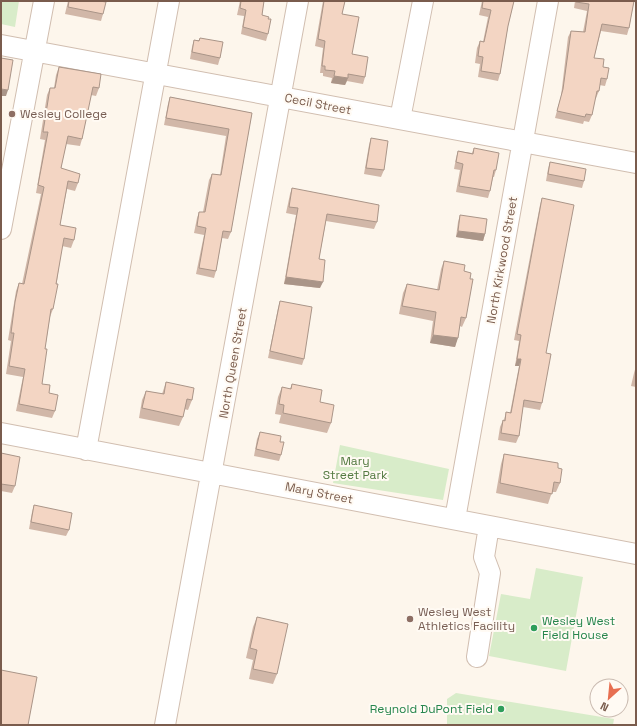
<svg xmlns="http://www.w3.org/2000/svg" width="637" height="726" viewBox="0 0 637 726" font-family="'Space Grotesk',sans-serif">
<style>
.green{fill:#d8ecc9}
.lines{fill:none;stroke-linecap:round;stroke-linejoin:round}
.minor-casing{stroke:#d1beb0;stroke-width:22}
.minor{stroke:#fff;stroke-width:20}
.wall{fill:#d1b7a8}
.shaded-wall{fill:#aa9588}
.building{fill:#f3d5c3;stroke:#aa9588}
.education-dot{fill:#8d6e63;stroke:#fffaf3;stroke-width:1.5}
.leisure-dot{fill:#2e9e5b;stroke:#fffaf3;stroke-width:1.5}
.labels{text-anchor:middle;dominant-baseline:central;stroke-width:4;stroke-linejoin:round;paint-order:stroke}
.street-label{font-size:12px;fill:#7a5c4d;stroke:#fffaf3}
.education-label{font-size:12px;fill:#785e54;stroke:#fffaf3;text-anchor:start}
.park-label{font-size:12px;fill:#537a41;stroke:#fffaf3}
.leisure-label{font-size:12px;fill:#27864d;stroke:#fffaf3;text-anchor:start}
</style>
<rect width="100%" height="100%" fill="#fdf6ec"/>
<path class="green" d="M 1,1 L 19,1 L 15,27 L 1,24 Z
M 340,445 L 449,469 L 443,500 L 333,483 Z
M 536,568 L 583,577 L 566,671 L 489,656 L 501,594 L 530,599 Z
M 456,693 L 614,719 L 613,725 L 447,725 L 447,699 Z"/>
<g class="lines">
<defs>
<path id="minor" d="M 1,45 L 636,163
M 400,119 L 423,1
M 1,229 L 44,1
M 1,433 L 636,554
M 86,450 L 169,1
M 455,519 L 548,1
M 477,657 L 490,573 L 484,557 L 489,526
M 165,725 L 298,1"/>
</defs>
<use href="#minor" class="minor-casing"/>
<use href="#minor" class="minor"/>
</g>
<path class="wall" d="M 68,1 L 100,1 L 103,14 L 101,21 L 65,14 Z
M 240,1 L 264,1 L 262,15 L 268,19 L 268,34 L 266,41 L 241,34 L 244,16 L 237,15 Z
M 323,1 L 345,1 L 342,14 L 352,54 L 365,77 L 363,84 L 347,81 L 345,85 L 331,83 L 332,78 L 323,76 L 323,73 L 320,73 L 323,48 L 315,46 Z
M 482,1 L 514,1 L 508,26 L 500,74 L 498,81 L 478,77 L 480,64 L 475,63 L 477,48 L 480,41 L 483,42 L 488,17 L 479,15 Z
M 575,1 L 634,1 L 629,28 L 627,35 L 601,31 L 594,58 L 603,67 L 607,79 L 605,86 L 599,85 L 599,91 L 596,98 L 595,98 L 592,115 L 589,122 L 584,121 L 583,124 L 555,118 L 561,96 L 568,37 L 571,31 L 583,32 L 587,11 L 574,8 Z
M 200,38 L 220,58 L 218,65 L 190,59 L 192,47 L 194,40 L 199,40 Z
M 59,67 L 99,88 L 96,96 L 91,95 L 82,139 L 80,146 L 66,144 L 61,168 L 78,183 L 75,191 L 67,189 L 60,225 L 74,240 L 71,248 L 62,246 L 53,309 L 50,317 L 45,349 L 42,384 L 49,393 L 55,411 L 52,418 L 16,411 L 23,377 L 6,374 L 11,341 L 8,340 L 13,309 L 16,291 L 19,283 L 22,284 L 41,194 L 36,193 L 45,140 L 40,139 L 47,95 L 50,88 L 54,88 L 56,75 Z
M 170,97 L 252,113 L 231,232 L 228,239 L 222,238 L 216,271 L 214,278 L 196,274 L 204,235 L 194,233 L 197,218 L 199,212 L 203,212 L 209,180 L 212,174 L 220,175 L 226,136 L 164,125 L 168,104 Z
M 371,138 L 384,170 L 381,177 L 364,174 L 369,145 Z
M 474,148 L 496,170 L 494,177 L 493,177 L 490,191 L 488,198 L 456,192 L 460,170 L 454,169 L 456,158 L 458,151 L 472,153 Z
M 550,162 L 584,181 L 582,188 L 546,181 L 548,169 Z
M 292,188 L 377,222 L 374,229 L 326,221 L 319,259 L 320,288 L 284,284 L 296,215 L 286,213 L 290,194 Z
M 542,198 L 546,353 L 542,403 L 540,410 L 523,407 L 519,436 L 516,443 L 498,440 L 500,427 L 503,420 L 504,420 L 506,412 L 510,413 L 519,366 L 515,366 L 519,341 L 514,340 L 540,205 Z
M 460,215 L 485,234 L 483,241 L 456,237 L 458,222 Z
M 444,261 L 464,271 L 470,279 L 466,318 L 462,327 L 460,326 L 455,347 L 430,343 L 433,321 L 399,314 L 403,293 L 407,284 L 437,290 L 441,269 Z
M 280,301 L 304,359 L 302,365 L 268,358 L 278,308 Z
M 636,366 L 636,387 L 631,386 L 634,373 Z
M 166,382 L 192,400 L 188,410 L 184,409 L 183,417 L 179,426 L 139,418 L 142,400 L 146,391 L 162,394 Z
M 292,384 L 320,402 L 331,423 L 327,433 L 279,423 L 281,415 L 275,414 L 278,397 L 282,387 L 290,389 Z
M 260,432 L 280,442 L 281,455 L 279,461 L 254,456 L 257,439 Z
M 1,453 L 15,486 L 12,493 L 1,491 Z
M 504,454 L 558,468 L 560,483 L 556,492 L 552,492 L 548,504 L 496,493 L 501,464 Z
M 34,505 L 69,530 L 66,536 L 29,529 L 32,512 Z
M 257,617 L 277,674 L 273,684 L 249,679 L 253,660 L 246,658 L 253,627 Z"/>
<path class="shaded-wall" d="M 334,76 L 348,78 L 345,85 L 331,83 Z
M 1,89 L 8,90 L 6,96 L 1,96 Z
M 458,231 L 485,234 L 483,241 L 456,237 Z
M 286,277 L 323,282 L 320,288 L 284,284 Z
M 433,335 L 458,338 L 455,347 L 430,343 Z
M 517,359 L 521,359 L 519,366 L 515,366 Z"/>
<path class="building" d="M 69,1 L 100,1 L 106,2 L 103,14 L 68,7 Z
M 241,1 L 264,1 L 262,15 L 269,17 L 268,19 L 271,19 L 268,34 L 243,27 L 246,10 L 240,8 Z
M 324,1 L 345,1 L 342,14 L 359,17 L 352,54 L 368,57 L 365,77 L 348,74 L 348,78 L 334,76 L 335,71 L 325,70 L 325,66 L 322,66 L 325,41 L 318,39 Z
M 483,1 L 514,1 L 508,26 L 500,74 L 481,71 L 483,57 L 478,56 L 480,41 L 484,42 L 491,10 L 482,8 Z
M 576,1 L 634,1 L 629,28 L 602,24 L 594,58 L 604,59 L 603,67 L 609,68 L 607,79 L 601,78 L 599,91 L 597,91 L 592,115 L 586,114 L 585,117 L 557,111 L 563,89 L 571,31 L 585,32 L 589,4 L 576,2 Z
M 200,38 L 223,42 L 220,58 L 192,52 L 194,40 L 199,41 Z
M 1,58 L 13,60 L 8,90 L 1,89 Z
M 59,67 L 101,74 L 99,88 L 93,87 L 82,139 L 68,136 L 61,168 L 80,174 L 78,183 L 68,181 L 60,225 L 76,228 L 74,240 L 64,238 L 56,284 L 58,284 L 53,309 L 51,309 L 45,349 L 47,349 L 42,384 L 50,385 L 49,393 L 58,395 L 55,411 L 19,404 L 25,369 L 9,366 L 14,333 L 11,333 L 15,302 L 19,283 L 24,284 L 44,187 L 38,185 L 48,132 L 43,132 L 50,88 L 55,88 Z
M 170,97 L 252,113 L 231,232 L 223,231 L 216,271 L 199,268 L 206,228 L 197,226 L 199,212 L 205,212 L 212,174 L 221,175 L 229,129 L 166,118 Z
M 371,138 L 388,141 L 384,170 L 366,168 Z
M 474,148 L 499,153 L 496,170 L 494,170 L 490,191 L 459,186 L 463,164 L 456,162 L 458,151 L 473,154 Z
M 550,162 L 586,169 L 584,181 L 548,174 Z
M 292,188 L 379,205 L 377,222 L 327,214 L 319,259 L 325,260 L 323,282 L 286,277 L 298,208 L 289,207 Z
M 542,198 L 574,205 L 546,353 L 551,354 L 542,403 L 524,400 L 519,436 L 501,433 L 503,420 L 505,421 L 506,412 L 511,413 L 521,359 L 517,359 L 521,335 L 517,334 Z
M 460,215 L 487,219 L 485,234 L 458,231 Z
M 444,261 L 465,265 L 464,271 L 471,273 L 470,279 L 473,279 L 466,318 L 461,317 L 458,338 L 433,335 L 436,312 L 402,306 L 407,284 L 439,290 Z
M 280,301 L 312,307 L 304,359 L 270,351 Z
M 166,382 L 194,388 L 192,400 L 187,399 L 183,417 L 142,408 L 146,391 L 164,394 Z
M 292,384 L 322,390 L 320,402 L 334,405 L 331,423 L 283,413 L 284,405 L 279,404 L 282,387 L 291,389 Z
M 260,432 L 281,436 L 280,442 L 284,442 L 281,455 L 256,449 Z
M 1,453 L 20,457 L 15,486 L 1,484 Z
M 504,454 L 558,463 L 558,468 L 562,469 L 560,483 L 554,482 L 552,494 L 500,483 Z
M 34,505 L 72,513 L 69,530 L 31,522 Z
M 257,617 L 288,624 L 277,674 L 253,669 L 257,650 L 250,648 Z
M 1,670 L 37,677 L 28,725 L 1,725 Z"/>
<g class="education-dot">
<circle cx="12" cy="114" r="4"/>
<circle cx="410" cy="619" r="4"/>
</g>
<g class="leisure-dot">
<circle cx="534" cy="628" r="4"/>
<circle cx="501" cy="709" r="4"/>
</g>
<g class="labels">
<g class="street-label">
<text transform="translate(318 104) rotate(11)">Cecil Street</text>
<text transform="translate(502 260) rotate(-80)">North Kirkwood Street</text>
<text transform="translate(233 363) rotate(-80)">North Queen Street</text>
<text transform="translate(319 493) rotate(11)">Mary Street</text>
</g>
<g class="education-label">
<text x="20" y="114">Wesley College</text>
<text x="418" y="612">Wesley West<tspan x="418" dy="14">Athletics Facility</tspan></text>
</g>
<g class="park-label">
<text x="355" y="461">Mary<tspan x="355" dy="14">Street Park</tspan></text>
</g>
<g class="leisure-label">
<text x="542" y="621">Wesley West<tspan x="542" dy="14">Field House</tspan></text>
<text x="493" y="709" text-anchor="end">Reynold DuPont Field</text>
</g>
</g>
<rect width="637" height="726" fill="none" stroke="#7a5c4d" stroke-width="4"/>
<g transform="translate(609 698) rotate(207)"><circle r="19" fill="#fffaf3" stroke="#cabbb1"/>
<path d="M0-3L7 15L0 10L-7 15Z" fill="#e76f51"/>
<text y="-6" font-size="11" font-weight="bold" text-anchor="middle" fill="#7a5c4d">N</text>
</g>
</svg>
